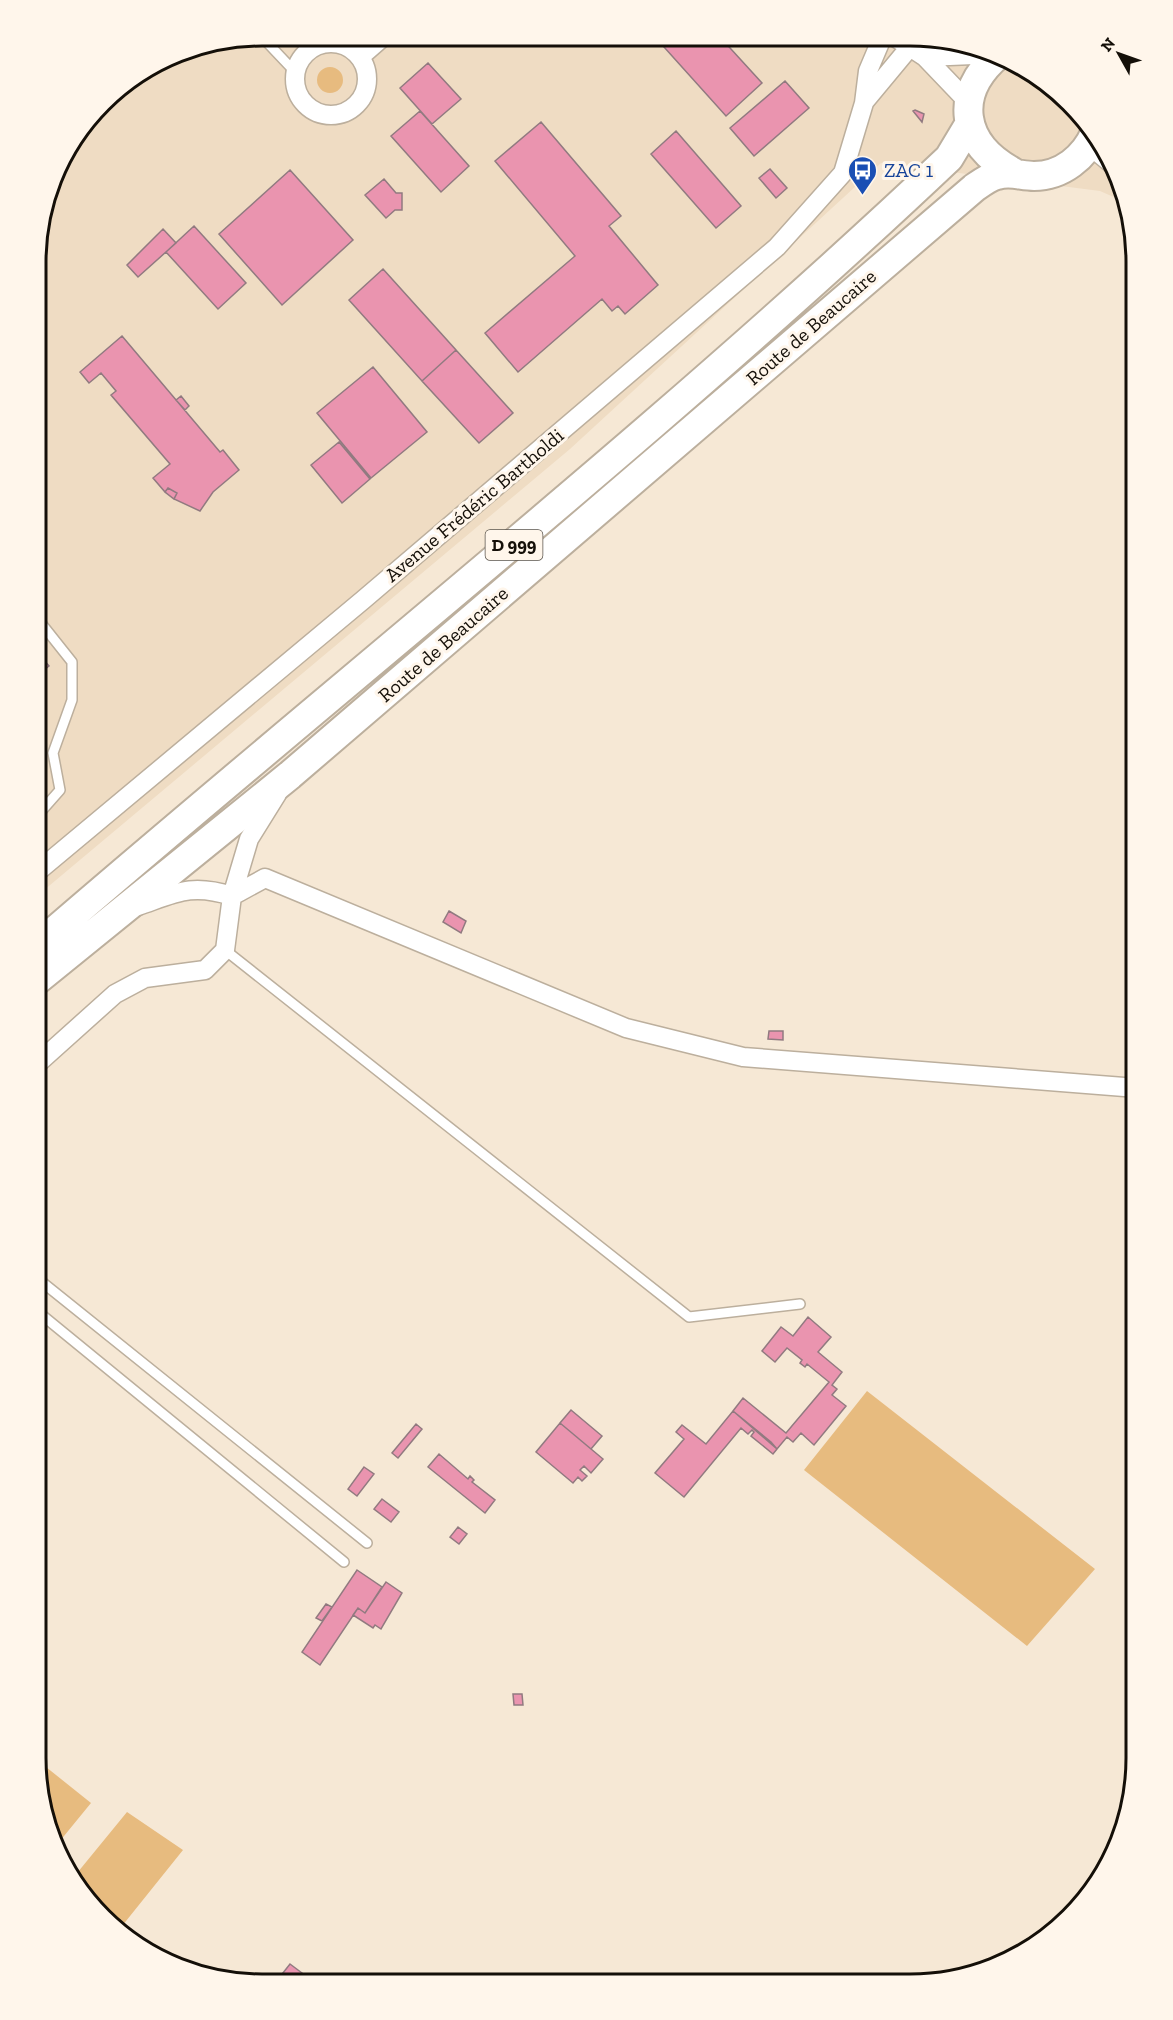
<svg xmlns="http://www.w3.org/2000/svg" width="1173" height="2020" viewBox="0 0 1173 2020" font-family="'Zilla Slab',serif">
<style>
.built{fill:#efdcc3}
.green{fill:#e7bb7f}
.building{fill:#ea94af;stroke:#917a80;stroke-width:1.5}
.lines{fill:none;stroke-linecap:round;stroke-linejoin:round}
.service-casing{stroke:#bcaf9d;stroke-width:12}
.minor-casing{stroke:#bcaf9d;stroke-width:21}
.primary-casing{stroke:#bcaf9d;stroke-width:32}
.service{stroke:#fff;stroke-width:9}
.minor{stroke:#fff;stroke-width:18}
.primary{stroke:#fff;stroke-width:28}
.labels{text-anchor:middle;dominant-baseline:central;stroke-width:6;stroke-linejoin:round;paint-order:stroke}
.shield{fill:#fff6eb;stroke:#5a544c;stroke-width:1.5}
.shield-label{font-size:18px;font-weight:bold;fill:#140f08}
.transit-label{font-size:20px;fill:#164399;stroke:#fff6eb;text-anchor:start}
.street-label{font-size:20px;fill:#140f08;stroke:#fff6eb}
.rim{fill:none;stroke:#140f08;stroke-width:3}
</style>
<rect width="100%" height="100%" fill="#f6e8d5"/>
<path class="built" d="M 263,36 L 940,38 L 998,53 L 1049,83 L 1090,125 L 1120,176 L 1125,202 L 1100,191 L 881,163 L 570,449 L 37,896 L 38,233 L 60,162 L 113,92 L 176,53 Z"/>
<path class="green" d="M317 80a13 13 0 1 1 26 0a13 13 0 1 1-26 0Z
M 867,1391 L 1095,1569 L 1027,1646 L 804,1470 Z
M 36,1759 L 91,1803 L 55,1847 L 53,1844 Z
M 127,1812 L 183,1850 L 118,1931 L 83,1895 L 73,1878 Z"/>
<path class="building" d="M 655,37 L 720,37 L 762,83 L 726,116 Z
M 428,63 L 461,99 L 432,124 L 400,88 Z
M 785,81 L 809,108 L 754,156 L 730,128 Z
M 915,110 L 924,114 L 922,122 L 913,111 Z
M 420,111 L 469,166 L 441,192 L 391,136 Z
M 541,122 L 621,216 L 609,226 L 658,285 L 625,314 L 618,306 L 612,311 L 602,299 L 518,372 L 485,333 L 575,256 L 495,161 Z
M 676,131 L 741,206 L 716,228 L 651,154 Z
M 770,169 L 787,188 L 776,198 L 759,178 Z
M 290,170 L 353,240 L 282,305 L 219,234 Z
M 384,179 L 396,193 L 402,193 L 402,210 L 395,210 L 386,218 L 365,195 Z
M 194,226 L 246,283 L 218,309 L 166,252 Z
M 163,229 L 176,243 L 138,277 L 127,265 Z
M 383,269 L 456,350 L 422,381 L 349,300 Z
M 122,336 L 220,452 L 223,450 L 239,470 L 213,492 L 200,511 L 174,499 L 177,493 L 168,488 L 165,492 L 153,478 L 170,464 L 111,395 L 116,391 L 101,373 L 89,383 L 80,372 Z
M 456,350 L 513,413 L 479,443 L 422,381 Z
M 373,367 L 427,432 L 371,478 L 317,413 Z
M 181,396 L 189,406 L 185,410 L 176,400 Z
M 339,442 L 370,479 L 342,503 L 311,465 Z
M 168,488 L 177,493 L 174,499 L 165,492 Z
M 37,652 L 49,666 L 37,676 Z
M 449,911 L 466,921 L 461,933 L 443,922 Z
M 769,1031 L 783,1031 L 783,1040 L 768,1039 Z
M 808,1317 L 831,1337 L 818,1352 L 842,1372 L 832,1385 L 837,1389 L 832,1395 L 846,1406 L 814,1445 L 801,1433 L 793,1442 L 787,1437 L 777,1449 L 733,1411 L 743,1398 L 786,1433 L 829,1382 L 807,1364 L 805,1367 L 800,1363 L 802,1360 L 787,1348 L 775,1362 L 762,1351 L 781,1327 L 793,1336 Z
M 571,1410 L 602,1436 L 591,1449 L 560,1423 Z
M 733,1411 L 771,1442 L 777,1449 L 773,1454 L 751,1436 L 754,1432 L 752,1430 L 748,1434 L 741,1428 L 684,1497 L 655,1473 L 684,1439 L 676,1432 L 682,1425 L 706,1444 Z
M 560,1423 L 603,1459 L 591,1473 L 584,1466 L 580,1470 L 587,1476 L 582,1481 L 578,1477 L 573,1483 L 536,1452 Z
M 416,1424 L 422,1429 L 398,1458 L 392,1453 Z
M 439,1454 L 468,1479 L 470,1476 L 474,1480 L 472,1482 L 495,1500 L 485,1513 L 428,1467 Z
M 364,1467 L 374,1474 L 357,1496 L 348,1489 Z
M 382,1499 L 399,1512 L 391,1522 L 374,1509 Z
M 458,1527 L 467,1534 L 459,1544 L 450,1537 Z
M 357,1570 L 382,1587 L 365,1613 L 358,1608 L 320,1665 L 302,1652 Z
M 386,1582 L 402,1593 L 381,1629 L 375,1625 L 373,1628 L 353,1615 L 358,1608 L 365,1613 Z
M 326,1604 L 332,1607 L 322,1621 L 316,1618 Z
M 513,1694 L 522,1694 L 523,1705 L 514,1705 Z
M 290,1964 L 310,1979 L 314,1974 L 325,1982 L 284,1982 L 279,1978 Z"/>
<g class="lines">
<defs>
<path id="service" d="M 261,36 L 296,73
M 37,816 L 60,790 L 53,753 L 72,700 L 72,662 L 37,618
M 225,950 L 689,1317 L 800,1304
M 37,1278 L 367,1543
M 37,1311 L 344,1562"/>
<path id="minor" d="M 896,38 L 925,57 L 969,103
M295 79a36 36 0 1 1 72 0a36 36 0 1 1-72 0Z
M 360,57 L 384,36
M 925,57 L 998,54
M 865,101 L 909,48
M 1090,146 L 1113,165
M 37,872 L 363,600 L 777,247 L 843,173 L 864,103 L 868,71 L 882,38
M 232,896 L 265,878 L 626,1028 L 743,1057 L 1137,1088
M 138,906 C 176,893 191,883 232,896
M 37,1064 L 115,994 L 145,978 L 205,970 L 225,950 L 232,896 L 249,839 L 277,794"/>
<path id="primary" d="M 999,54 C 952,94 961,144 1013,172
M 37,946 C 341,683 657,434 949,158 L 970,123
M 37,980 L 290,775 L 974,188 C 981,183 989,177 997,175 C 1011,171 1021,176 1034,176 C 1062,176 1085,157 1095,133"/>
</defs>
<use href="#service" class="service-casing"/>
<use href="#minor" class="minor-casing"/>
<use href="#primary" class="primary-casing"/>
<use href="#service" class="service"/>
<use href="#minor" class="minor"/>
<use href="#primary" class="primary"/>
</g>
<defs>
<symbol id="bus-pin" viewBox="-11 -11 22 30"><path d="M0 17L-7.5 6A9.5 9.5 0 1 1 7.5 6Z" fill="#1a4fb4" stroke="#fff6eb"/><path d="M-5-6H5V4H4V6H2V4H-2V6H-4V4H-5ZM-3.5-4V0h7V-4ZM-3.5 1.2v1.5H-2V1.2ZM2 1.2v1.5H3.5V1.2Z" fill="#fff"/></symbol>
</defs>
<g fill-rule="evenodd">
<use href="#bus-pin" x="846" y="154" width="33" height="45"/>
</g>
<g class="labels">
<rect class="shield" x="485.5" y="530" width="57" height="30" rx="4.5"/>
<g class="shield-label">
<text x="514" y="545">D 999</text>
</g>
<g class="transit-label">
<text x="884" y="170">ZAC 1</text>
</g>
<g class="street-label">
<text transform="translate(811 327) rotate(-41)">Route de Beaucaire</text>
<text transform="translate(474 505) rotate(-40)">Avenue Frédéric Bartholdi</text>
<text transform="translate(443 644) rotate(-41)">Route de Beaucaire</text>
</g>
</g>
<path d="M0 0H1173V2020H0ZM262 46H910A216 216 0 0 1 1126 262V1758A216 216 0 0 1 910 1974H262A216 216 0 0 1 46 1758V262A216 216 0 0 1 262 46Z" fill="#fff6eb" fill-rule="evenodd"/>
<path class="rim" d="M262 46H910A216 216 0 0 1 1126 262V1758A216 216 0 0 1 910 1974H262A216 216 0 0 1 46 1758V262A216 216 0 0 1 262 46Z"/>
<g transform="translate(1119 54) rotate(310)" stroke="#fff6eb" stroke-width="4.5" paint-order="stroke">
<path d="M0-4.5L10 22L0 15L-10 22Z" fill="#140f08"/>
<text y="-9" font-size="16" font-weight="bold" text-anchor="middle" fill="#140f08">N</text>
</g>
</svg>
